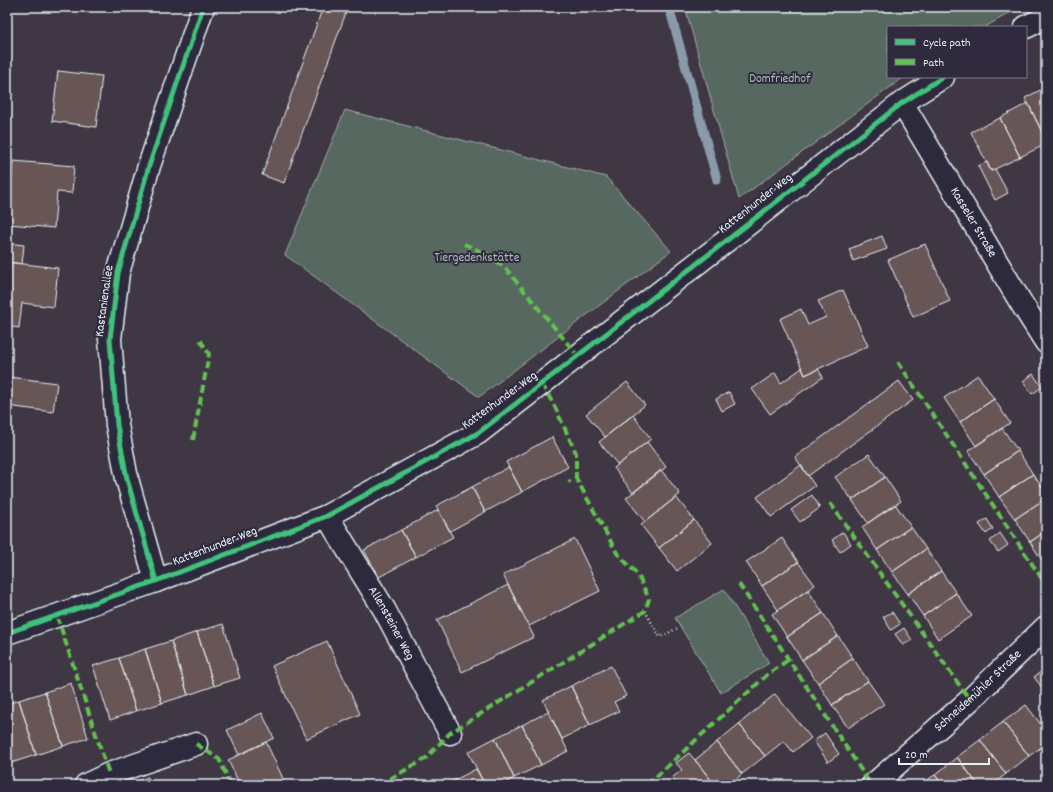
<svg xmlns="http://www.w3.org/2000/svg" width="1053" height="792" viewBox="0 0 1053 792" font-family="Dekko,sans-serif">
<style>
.green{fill:#57675e;stroke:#a0acab}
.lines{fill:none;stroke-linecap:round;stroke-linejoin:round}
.stream{stroke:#899aa8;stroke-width:9}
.building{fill:#685656;stroke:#e8f1f8}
.minor-casing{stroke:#e8f1f8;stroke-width:25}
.tertiary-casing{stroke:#e8f1f8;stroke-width:25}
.path{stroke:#e8f1f8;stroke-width:2.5;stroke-dasharray:1 3;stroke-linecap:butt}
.minor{stroke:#2f2a3d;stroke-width:22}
.tertiary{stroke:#2f2a3d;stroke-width:22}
.quiet{stroke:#63c152;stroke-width:4;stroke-dasharray:8 4;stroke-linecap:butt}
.cycleway-casing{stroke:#2f2a3d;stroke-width:8}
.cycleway{stroke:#40c37c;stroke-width:5}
.labels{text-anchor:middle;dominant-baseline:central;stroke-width:4;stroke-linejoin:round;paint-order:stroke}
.park-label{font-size:13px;fill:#aebaba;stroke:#2f2a3d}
.street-label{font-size:13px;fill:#e8f1f8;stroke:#2f2a3d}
</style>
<rect width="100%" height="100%" fill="#403744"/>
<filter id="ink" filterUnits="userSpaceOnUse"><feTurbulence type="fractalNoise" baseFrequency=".025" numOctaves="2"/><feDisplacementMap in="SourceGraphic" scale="8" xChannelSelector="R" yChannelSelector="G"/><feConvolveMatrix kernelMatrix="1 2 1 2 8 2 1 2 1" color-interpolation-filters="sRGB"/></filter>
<g filter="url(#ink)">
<path class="green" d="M 685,7 L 1020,7 L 985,27 L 888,27 L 888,77 L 904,77 L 739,199 Z
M 345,110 L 606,177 L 671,251 L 479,397 L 285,255 Z
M 724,589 L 769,663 L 721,693 L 675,618 Z"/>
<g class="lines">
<path class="stream" d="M 669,7 L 717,180"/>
</g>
<path class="building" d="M 323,7 L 348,7 L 284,183 L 262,175 Z
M 58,71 L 102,76 L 96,127 L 52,121 Z
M 1046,87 L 1046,138 L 1045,138 L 1025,98 Z
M 1028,103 L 1045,138 L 1046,144 L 1020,157 L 1000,118 Z
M 1000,118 L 1020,157 L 991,171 L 971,132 Z
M 13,161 L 74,166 L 72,193 L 57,192 L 54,228 L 8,224 Z
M 987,162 L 991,171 L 995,169 L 1008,193 L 995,200 L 978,166 Z
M 882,236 L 887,249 L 853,261 L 849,249 Z
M 7,243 L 24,245 L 22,264 L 7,262 Z
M 925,244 L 950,301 L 913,317 L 888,260 Z
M 7,262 L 58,268 L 54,307 L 22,303 L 19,328 L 7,326 Z
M 843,290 L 868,346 L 805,375 L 780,319 L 801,309 L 808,325 L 826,317 L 818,301 Z
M 802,368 L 805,375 L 818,369 L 823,377 L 770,414 L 752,389 L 775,373 L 781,383 Z
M 1033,374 L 1042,387 L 1032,394 L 1023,381 Z
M 978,375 L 994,399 L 960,422 L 944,398 Z
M 9,377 L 57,383 L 53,412 L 7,406 L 7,389 Z
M 899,381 L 913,400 L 808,476 L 795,457 Z
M 627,382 L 645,405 L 605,437 L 586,414 Z
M 729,392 L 735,404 L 722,411 L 716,399 Z
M 994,399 L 1010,423 L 976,446 L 960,422 Z
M 633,415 L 651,439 L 618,465 L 599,442 Z
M 1002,428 L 1018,451 L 984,474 L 968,451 Z
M 552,437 L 568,467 L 522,492 L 506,462 Z
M 647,442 L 666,467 L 633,493 L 614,468 Z
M 1018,451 L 1033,474 L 999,497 L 984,474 Z
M 869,454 L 885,477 L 852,500 L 835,477 Z
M 801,465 L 815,486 L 771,517 L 757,497 Z
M 509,467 L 522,492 L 485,512 L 472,487 Z
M 661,470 L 680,494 L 645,522 L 626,498 Z
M 1033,474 L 1046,493 L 1046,498 L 1015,519 L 999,497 Z
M 885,477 L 901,501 L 868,523 L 852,500 Z
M 472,487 L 485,512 L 450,531 L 436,506 Z
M 812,495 L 820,508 L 800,522 L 791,510 Z
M 676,497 L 694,520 L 659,548 L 641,525 Z
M 1046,498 L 1046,531 L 1030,542 L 1015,519 Z
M 895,504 L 911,527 L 877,550 L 862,527 Z
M 438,510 L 453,537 L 416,557 L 401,530 Z
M 987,519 L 993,529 L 986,534 L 979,524 Z
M 694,520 L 712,543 L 677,571 L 659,548 Z
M 911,527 L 926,549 L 892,572 L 877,550 Z
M 401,530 L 416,557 L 379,577 L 364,550 Z
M 1046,531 L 1046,565 L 1045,565 L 1030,542 Z
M 843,532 L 851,544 L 840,552 L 832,540 Z
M 1000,533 L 1008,545 L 998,552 L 990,541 Z
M 782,538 L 798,562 L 762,586 L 746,562 Z
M 575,539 L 600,591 L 529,626 L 503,575 Z
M 926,549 L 941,571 L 908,594 L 892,572 Z
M 798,562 L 815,585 L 778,610 L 762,586 Z
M 941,571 L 956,593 L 923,616 L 908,594 Z
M 508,585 L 534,637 L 462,672 L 437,620 Z
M 808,590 L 823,613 L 787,637 L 772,614 Z
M 956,593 L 972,616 L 938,639 L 923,616 Z
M 892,612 L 900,624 L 891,630 L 883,617 Z
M 823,613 L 838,636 L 802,660 L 787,637 Z
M 223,624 L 240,678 L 214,686 L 197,632 Z
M 904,628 L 912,640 L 903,645 L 895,634 Z
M 197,632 L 214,686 L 188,695 L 171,641 Z
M 838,636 L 853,658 L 818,683 L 802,660 Z
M 171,641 L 188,695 L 162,703 L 145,649 Z
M 327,641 L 360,714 L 306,739 L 272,666 Z
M 145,649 L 162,703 L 136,711 L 119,658 Z
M 119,658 L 136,711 L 110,720 L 93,666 Z
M 853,658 L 868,681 L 832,705 L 818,683 Z
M 611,666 L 626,696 L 614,702 L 619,711 L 590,725 L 571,686 Z
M 1046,668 L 1046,693 L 1034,677 Z
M 868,681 L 884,704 L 848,728 L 832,705 Z
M 71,683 L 88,738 L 63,746 L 45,692 Z
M 571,686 L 590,725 L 562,739 L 543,700 Z
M 45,692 L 63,746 L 36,755 L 19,700 Z
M 775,694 L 811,738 L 793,752 L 784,741 L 765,756 L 739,724 Z
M 19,700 L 36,755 L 11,763 L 7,752 L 7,704 Z
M 1026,705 L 1046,731 L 1046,744 L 1029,756 L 1003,722 Z
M 548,712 L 568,751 L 541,765 L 522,725 Z
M 262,713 L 274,738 L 239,755 L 227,730 Z
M 1003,722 L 1029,756 L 1006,774 L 980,740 Z
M 739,724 L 765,756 L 742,774 L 717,742 Z
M 522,725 L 541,765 L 514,778 L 495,738 Z
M 825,733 L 839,754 L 828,762 L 814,741 Z
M 495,738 L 514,778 L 501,785 L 485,785 L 468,752 Z
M 980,740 L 1006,774 L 992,785 L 978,785 L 957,757 Z
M 266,742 L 286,785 L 240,785 L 228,760 Z
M 717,742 L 742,774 L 729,785 L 715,785 L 695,760 Z
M 7,752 L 11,763 L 7,764 Z
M 689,753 L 695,760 L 715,785 L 678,785 L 672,778 L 682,770 L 676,763 Z
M 957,757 L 978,785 L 943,785 L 935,775 Z
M 476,769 L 485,785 L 451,785 L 449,783 Z
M 935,775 L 943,785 L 921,785 L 930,778 Z
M 148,777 L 151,785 L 131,785 L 131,784 Z"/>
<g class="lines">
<defs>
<g id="minor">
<path id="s1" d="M 902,103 L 1020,301 L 1046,342"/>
<path id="s2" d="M 327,516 L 384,609 L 450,733"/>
<path d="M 156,581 L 127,479 L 117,425 L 110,339 L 118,273 L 149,166 L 203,7"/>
<path d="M 86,785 L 109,774 L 196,744"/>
<path id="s3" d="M 873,785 L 970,700 L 1046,627"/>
</g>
<path id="tertiary" d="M 1026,27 L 1046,17
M 7,633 L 156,581 L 327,516 L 478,433 L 748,224 L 902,103 L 943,77"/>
</defs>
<use href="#minor" class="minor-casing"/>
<use href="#tertiary" class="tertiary-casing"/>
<path class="path" d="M 1044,582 L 1046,584
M 645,611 L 660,637 L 680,627"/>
<use href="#minor" class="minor"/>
<use href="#tertiary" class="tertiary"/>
<path class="quiet" d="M 464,244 L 487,254 L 506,269 L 578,356
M 898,362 L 1044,582
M 542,384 L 555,407 L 576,453 L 576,478 L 568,482
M 193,440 L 209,354 L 199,338
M 830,503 L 970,700
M 739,584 L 871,785
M 57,616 L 109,774
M 196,744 L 219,759 L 231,785
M 379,785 L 425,759 L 450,733 L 645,611 L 649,599 L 638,575 L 617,553 L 576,478
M 647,785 L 767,675 L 788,660"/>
<defs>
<path id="cycleway" d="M 156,581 L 127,479 L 117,425 L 110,339 L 118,273 L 149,166 L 203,7
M 7,633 L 156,581 L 327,516 L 478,433 L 748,224 L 902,103 L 943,77"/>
</defs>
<use href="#cycleway" class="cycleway-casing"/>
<use href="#cycleway" class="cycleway"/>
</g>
</g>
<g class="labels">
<g class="park-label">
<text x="780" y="79">Domfriedhof</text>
<text x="477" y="258">Tiergedenkstätte</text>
</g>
<g class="street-label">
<text transform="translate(756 204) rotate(-38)">Kattenhunder Weg</text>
<text stroke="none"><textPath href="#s1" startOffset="139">Kasseler Straße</textPath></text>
<text transform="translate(105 301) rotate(-82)">Kastanienallee</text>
<text transform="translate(500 401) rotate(-36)">Kattenhunder Weg</text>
<text transform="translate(215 547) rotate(-21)">Kattenhunder Weg</text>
<text stroke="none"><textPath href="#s2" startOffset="125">Allensteiner Weg</textPath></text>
<text stroke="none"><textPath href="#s3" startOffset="141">Schneidemühler Straße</textPath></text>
</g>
</g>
<rect width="1053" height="792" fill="none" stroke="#2f2a3d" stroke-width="24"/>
<rect x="12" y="12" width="1029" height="768" fill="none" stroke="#e8f1f8" stroke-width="1.5" filter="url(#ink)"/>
<rect x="887" y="26" width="140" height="52" fill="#2f2a3d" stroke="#797a88"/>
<rect x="895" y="39" width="20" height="6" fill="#40c37c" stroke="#797a88"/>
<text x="923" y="46" font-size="12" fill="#e8f1f8">Cycle path</text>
<rect x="895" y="59" width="20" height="6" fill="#63c152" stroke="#797a88"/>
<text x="923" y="66" font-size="12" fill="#e8f1f8">Path</text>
<path d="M899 758v6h90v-6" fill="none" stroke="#e8f1f8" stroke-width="2"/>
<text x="905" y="758" font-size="12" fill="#e8f1f8" stroke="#2f2a3d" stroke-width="3" paint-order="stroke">20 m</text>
</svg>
